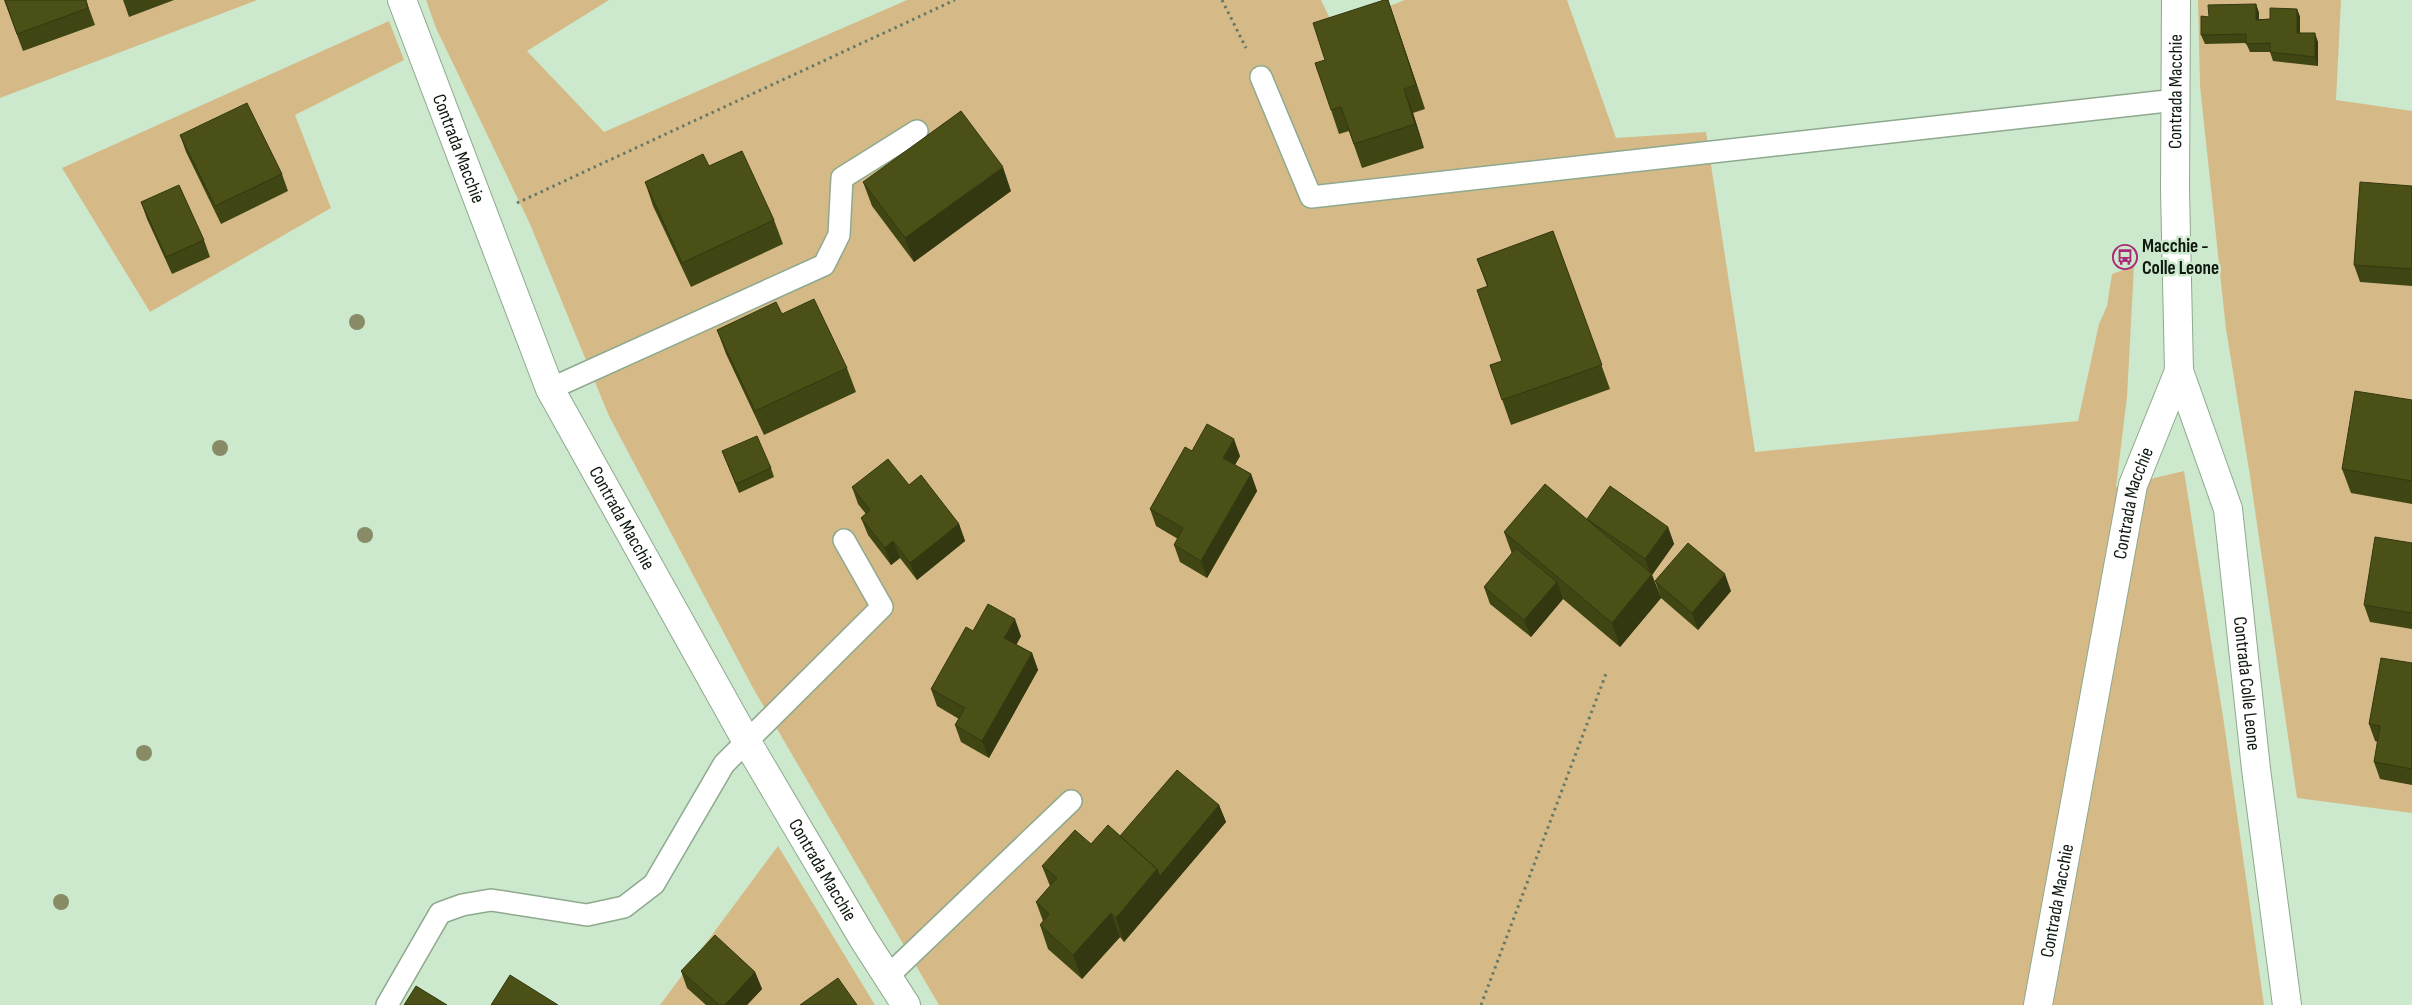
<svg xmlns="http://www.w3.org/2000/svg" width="2412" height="1005" viewBox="0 0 2412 1005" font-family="'Sofia Sans Condensed',sans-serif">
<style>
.green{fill:#d5ba88}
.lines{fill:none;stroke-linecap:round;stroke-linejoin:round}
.service-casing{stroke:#8ea98e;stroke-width:24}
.minor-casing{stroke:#8ea98e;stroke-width:30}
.path{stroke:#667966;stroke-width:3;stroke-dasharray:2.5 4;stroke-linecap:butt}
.service{stroke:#fff;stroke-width:21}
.minor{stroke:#fff;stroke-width:28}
.tree{fill:#898b66}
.wall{fill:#404514}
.shaded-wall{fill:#343810}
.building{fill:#4b5017;stroke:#343810}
.labels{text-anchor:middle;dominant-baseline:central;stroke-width:5;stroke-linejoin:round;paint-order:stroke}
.street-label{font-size:19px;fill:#0f190f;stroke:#cce9cd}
.poi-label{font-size:19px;font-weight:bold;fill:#0f190f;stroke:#cce9cd;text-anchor:start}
</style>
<rect width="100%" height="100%" fill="#cce9cd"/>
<path class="green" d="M 0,0 L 257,0 L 0,98 Z
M 426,0 L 609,0 L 527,51 L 604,132 L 907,0 L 1321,0 L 1334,27 L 1405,0 L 1567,0 L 1616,138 L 1706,132 L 1755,452 L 2078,421 L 2099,324 L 2107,306 L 2112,274 L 2134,266 L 2127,397 L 2116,487 L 2184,471 L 2224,723 L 2264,1005 L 939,1005 L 753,688 L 609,416 L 530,224 L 436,28 Z
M 2198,0 L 2341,0 L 2336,100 L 2412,111 L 2412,813 L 2297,798 L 2250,476 L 2226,329 L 2200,86 Z
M 389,21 L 404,60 L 295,115 L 331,208 L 150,312 L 62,168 Z
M 778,846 L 875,1005 L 660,1005 Z"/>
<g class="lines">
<defs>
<path id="service" d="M 1261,77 L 1311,197 L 2176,100
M 550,389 L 824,265 L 839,235 L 842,178 L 917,131
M 887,977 L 1071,801
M 387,1005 L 440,913 L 462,905 L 491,900 L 587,915 L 624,907 L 654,884 L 724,764 L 882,607 L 844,540"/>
<g id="minor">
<path id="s1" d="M 402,0 L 550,389 L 747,742 L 864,940 L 906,1005"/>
<path id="s2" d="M 2179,371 L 2228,509 L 2256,769 L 2287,1005"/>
<path id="s3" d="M 2038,1005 L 2133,485 L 2179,371 L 2175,190 L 2176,0"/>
</g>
</defs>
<use href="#service" class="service-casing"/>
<use href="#minor" class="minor-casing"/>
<path class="path" d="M 1222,0 L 1246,48
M 517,203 L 955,0
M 1481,1005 L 1607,671"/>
<use href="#service" class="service"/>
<use href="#minor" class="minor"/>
</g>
<g class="tree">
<circle cx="357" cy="322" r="8"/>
<circle cx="220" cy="448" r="8"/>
<circle cx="365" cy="535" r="8"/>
<circle cx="144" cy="753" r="8"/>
<circle cx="61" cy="902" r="8"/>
</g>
<path class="wall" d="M 4,0 L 86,0 L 95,25 L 23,51 Z
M 123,0 L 174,0 L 129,17 Z
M 1388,0 L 1425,109 L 1413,113 L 1424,148 L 1362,168 L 1349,131 L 1339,134 L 1331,110 L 1325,60 Z
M 2256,4 L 2259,13 L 2259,19 L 2270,19 L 2297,9 L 2300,17 L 2300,33 L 2318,42 L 2318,66 L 2273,61 L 2270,52 L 2250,52 L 2246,43 L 2205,44 L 2201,35 L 2209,17 Z
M 180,135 L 282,174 L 288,191 L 221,224 L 186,152 Z
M 709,166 L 774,220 L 783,244 L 691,287 L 653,206 L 645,182 Z
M 863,182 L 1011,191 L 914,262 L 872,206 Z
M 2412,186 L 2412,286 L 2360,282 L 2354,265 Z
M 141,202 L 204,240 L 210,257 L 172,274 L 147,219 Z
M 1553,231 L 1610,389 L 1511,425 L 1490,365 L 1502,361 L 1487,286 L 1477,259 Z
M 782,314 L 847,368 L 856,392 L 764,435 L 726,354 L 717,330 Z
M 2412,400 L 2412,504 L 2351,493 L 2342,469 Z
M 722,451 L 771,468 L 774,477 L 739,493 Z
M 1192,451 L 1240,456 L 1235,465 L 1251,474 L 1257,491 L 1207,578 L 1180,562 L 1174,545 L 1178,539 L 1156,526 L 1150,509 Z
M 909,485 L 959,524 L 965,541 L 917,580 L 900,558 L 891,565 L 868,535 L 861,518 L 866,514 L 858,504 L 852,487 Z
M 1587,519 L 1668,527 L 1674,544 L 1652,575 L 1661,598 L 1620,647 L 1563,599 L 1531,637 L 1490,604 L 1484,587 L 1512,554 L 1504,532 L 1588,520 Z
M 2412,543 L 2412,629 L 2370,622 L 2364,605 Z
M 1655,581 L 1731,591 L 1698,630 L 1661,598 Z
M 973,631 L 1021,636 L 1016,645 L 1032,653 L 1038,670 L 989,758 L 961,742 L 955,725 L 959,719 L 937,706 L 931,689 Z
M 2412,663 L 2412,785 L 2380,779 L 2374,762 L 2378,742 L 2375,741 L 2369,724 Z
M 1219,805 L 1226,822 L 1124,942 L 1120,937 L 1082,979 L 1048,949 L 1040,925 L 1043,921 L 1036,902 L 1050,886 L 1042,866 L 1091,844 L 1120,836 Z
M 681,971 L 755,972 L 762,989 L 747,1005 L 706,1005 L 687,988 Z"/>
<path class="shaded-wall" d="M 1388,0 L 1396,23 L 1425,109 L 1416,85 Z
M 2256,4 L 2259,13 L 2259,28 L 2256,20 Z
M 2297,9 L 2300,17 L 2300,42 L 2297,33 Z
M 2315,33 L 2318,42 L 2318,66 L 2315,57 Z
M 1404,89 L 1413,113 L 1424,148 L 1415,124 Z
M 1003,167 L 1011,191 L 914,262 L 905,238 Z
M 1234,439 L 1240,456 L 1229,475 L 1223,458 Z
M 1251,474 L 1257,491 L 1207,578 L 1201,561 Z
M 959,524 L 965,541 L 917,580 L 910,563 Z
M 1668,527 L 1674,544 L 1652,575 L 1661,598 L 1620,647 L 1612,623 L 1651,575 L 1645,559 Z
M 893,541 L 900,558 L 891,565 L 885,548 Z
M 1725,574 L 1731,591 L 1698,630 L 1692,613 Z
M 1557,582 L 1563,599 L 1531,637 L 1524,620 Z
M 1015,619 L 1021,636 L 1011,655 L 1004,638 Z
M 1032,653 L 1038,670 L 989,758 L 982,741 Z
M 1219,805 L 1226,822 L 1124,942 L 1116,918 L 1157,869 Z
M 1111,913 L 1120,937 L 1082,979 L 1073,955 Z
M 755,972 L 762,989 L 747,1005 L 725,1005 Z"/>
<path class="building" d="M 5,0 L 86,0 L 88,8 L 17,34 Z
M 1384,0 L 1388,0 L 1416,85 L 1404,89 L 1415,124 L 1354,144 L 1341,107 L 1331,110 L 1315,63 L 1325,60 L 1313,23 Z
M 2256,4 L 2256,20 L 2270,19 L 2270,8 L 2297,9 L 2297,33 L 2315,33 L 2315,57 L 2270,52 L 2270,43 L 2246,44 L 2246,34 L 2201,35 L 2201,16 L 2209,17 L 2208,5 Z
M 247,103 L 282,174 L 215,206 L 180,135 Z
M 961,111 L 1003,167 L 905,238 L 863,182 Z
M 742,151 L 774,220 L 682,263 L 645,182 L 703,154 L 709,166 Z
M 2360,182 L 2412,186 L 2412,269 L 2354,265 Z
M 179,185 L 204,240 L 166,257 L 141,202 Z
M 1553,231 L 1602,365 L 1502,400 L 1490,365 L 1502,361 L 1477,290 L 1488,286 L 1477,259 Z
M 814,299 L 847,368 L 755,411 L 717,330 L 776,302 L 782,314 Z
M 2355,391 L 2412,400 L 2412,481 L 2342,469 Z
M 1207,424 L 1234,439 L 1223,458 L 1251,474 L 1201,561 L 1174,545 L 1183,528 L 1150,509 L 1185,447 L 1192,451 Z
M 757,436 L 771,468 L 736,484 L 722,451 Z
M 888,459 L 909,485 L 921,475 L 959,524 L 910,563 L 893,541 L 885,548 L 861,518 L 870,510 L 852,487 Z
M 1545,484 L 1652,574 L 1612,623 L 1504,532 Z
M 1610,486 L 1668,527 L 1645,559 L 1587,519 Z
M 2375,537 L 2412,543 L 2412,613 L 2364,605 Z
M 1688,543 L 1725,574 L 1692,613 L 1655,581 Z
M 1516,548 L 1557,582 L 1524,620 L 1484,587 Z
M 988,604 L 1015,619 L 1004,638 L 1032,653 L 982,741 L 955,725 L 965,708 L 931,689 L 966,627 L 973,631 Z
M 2381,658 L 2412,663 L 2412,769 L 2374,762 L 2380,726 L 2369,724 Z
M 1177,770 L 1219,805 L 1160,876 L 1157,869 L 1120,836 Z
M 1108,825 L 1157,869 L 1116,918 L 1111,913 L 1073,955 L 1040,925 L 1049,914 L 1036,902 L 1057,878 L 1042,866 L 1075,830 L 1091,844 Z
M 715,935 L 755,972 L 725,1005 L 719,1005 L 681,971 Z
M 510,975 L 558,1005 L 491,1005 Z
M 838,978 L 857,1005 L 800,1005 Z
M 416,986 L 447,1005 L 404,1005 Z"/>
<defs>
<symbol id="bus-ring" viewBox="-11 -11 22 22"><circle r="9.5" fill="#cce9cd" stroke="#ab2a77" stroke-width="1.5"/><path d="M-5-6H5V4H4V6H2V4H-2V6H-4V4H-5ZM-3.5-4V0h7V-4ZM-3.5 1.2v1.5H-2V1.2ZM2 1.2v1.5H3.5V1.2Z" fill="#ab2a77"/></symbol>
</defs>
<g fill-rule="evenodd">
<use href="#bus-ring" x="2111" y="243" width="28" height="28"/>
</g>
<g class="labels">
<g class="street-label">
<text stroke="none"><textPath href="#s3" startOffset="931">Contrada Macchie</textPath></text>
<text stroke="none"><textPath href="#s1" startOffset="159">Contrada Macchie</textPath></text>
<text stroke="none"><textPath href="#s3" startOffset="511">Contrada Macchie</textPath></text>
<text stroke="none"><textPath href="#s1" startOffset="564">Contrada Macchie</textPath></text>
<text stroke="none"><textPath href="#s2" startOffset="322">Contrada Colle Leone</textPath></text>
<text stroke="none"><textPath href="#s1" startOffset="969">Contrada Macchie</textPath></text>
<text stroke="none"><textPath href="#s3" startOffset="106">Contrada Macchie</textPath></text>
</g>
<g class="poi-label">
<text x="2142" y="246">Macchie -<tspan x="2142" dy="22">Colle Leone</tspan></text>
</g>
</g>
</svg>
